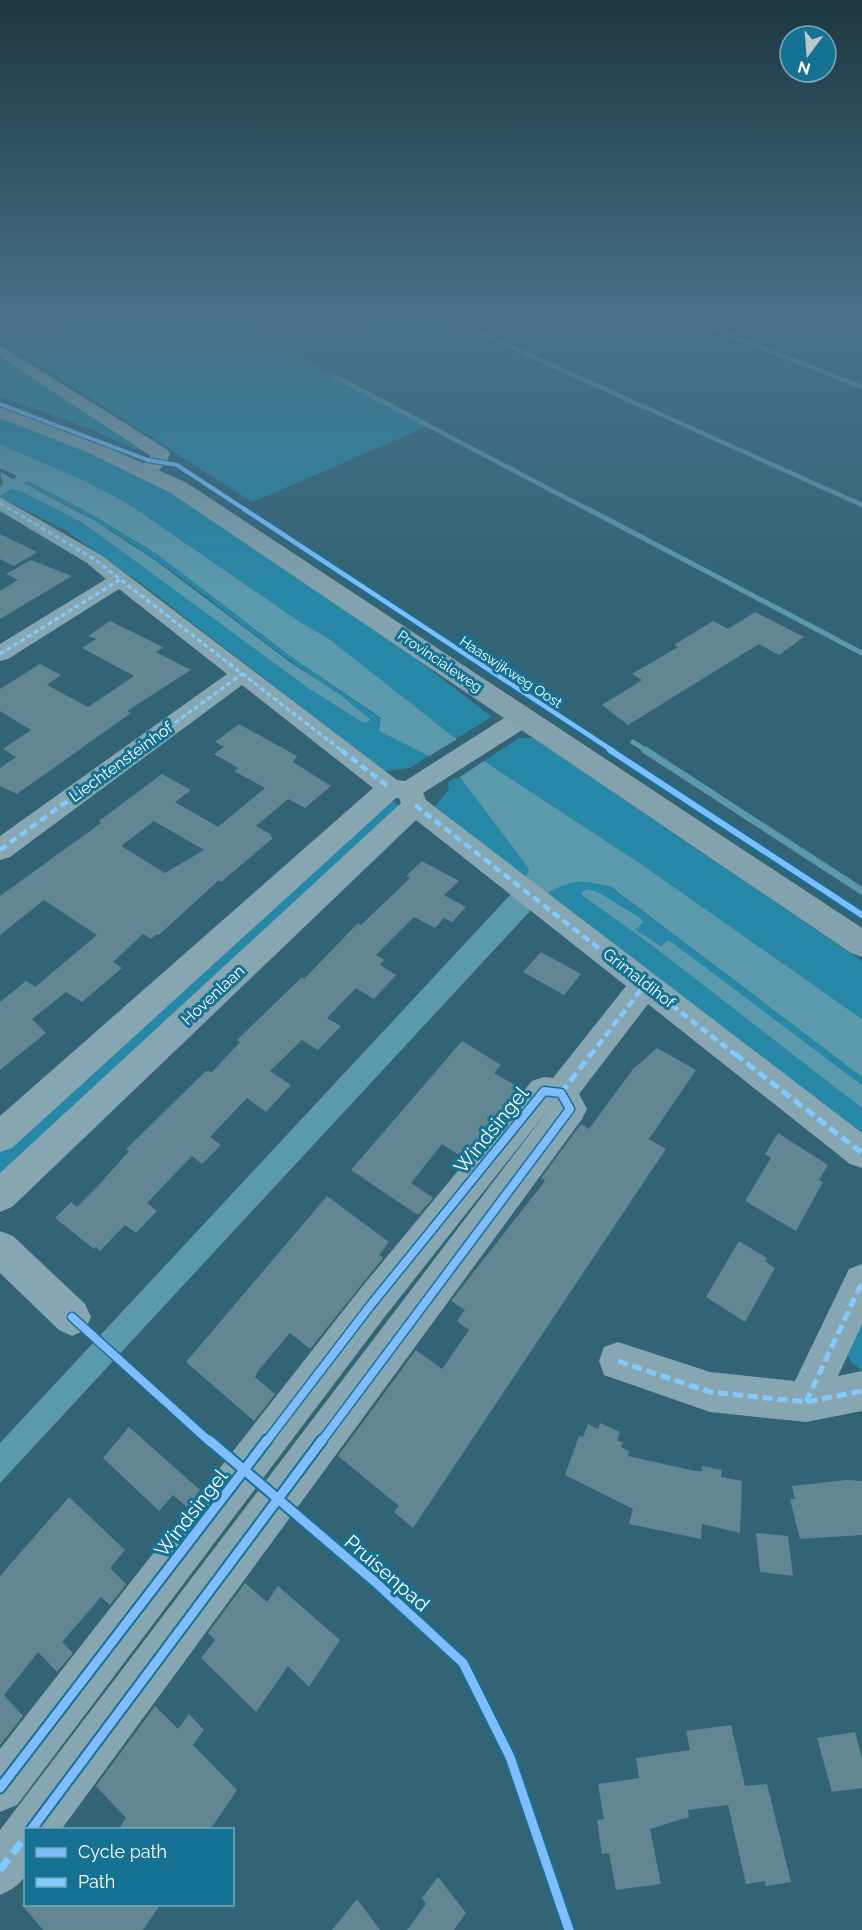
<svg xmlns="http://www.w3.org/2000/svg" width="862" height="1930" viewBox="0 0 862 1930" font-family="Raleway,sans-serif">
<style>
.green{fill:#2787a6}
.water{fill:#5b99ad}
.pier{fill:#326475}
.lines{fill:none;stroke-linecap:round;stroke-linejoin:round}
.stream-far2{stroke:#5b99ad;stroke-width:4.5}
.stream-far1{stroke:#5b99ad;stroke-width:5}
.stream{stroke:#5b99ad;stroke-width:7}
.building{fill:#628692;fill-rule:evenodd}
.minor{fill:#86a7b1;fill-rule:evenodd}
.secondary{fill:#82a2ad;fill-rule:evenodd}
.quiet-far3{stroke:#80caff;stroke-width:3;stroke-dasharray:5 3;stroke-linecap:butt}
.quiet-far2{stroke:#80caff;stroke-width:4.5;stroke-dasharray:8 4.5;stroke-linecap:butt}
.quiet-far1{stroke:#80caff;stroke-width:5;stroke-dasharray:10 5;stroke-linecap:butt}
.quiet{stroke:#80caff;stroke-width:7;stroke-dasharray:14 7;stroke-linecap:butt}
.cycleway-far4-casing{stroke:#157292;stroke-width:6}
.cycleway-far3-casing{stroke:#157292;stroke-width:8}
.cycleway-far2-casing{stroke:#157292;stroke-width:10}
.cycleway-far1-casing{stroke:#157292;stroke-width:11}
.cycleway-casing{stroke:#157292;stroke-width:13}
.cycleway-far4{stroke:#80bcff;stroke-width:4}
.cycleway-far3{stroke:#80bcff;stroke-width:4.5}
.cycleway-far2{stroke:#80bcff;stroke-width:6}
.cycleway-far1{stroke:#80bcff;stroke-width:8}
.cycleway{stroke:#80bcff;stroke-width:9}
.labels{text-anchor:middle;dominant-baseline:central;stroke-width:6;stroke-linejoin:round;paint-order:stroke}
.far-street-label{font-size:14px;fill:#fff;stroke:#157292}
.street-label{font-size:16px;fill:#fff;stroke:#157292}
.near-street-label{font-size:20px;fill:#fff;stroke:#157292}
</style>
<rect width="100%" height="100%" fill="#326475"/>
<path class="green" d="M 80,320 L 227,320 L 431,425 L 252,502 L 14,349 L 89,326 Z
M 352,320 L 448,320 L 453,323 L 397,343 Z
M 0,356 L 147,454 L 83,426 L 0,396 Z
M 0,415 L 134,472 L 179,497 L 409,653 L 492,717 L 455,739 L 328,638 L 300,622 L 127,503 L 83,480 L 0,444 Z
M 28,481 L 91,514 L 157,554 L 294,659 L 381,719 L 379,731 L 429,756 L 410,768 L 384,771 L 147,588 L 67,531 L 0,497 L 12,489 L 20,491 L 83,523 L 308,688 L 336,692 C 273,652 216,602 155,559 C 113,530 69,505 24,483 Z
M 519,738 L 533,738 L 862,961 L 862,1019 L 644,866 L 484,761 Z
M 459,776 L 529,869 L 525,879 L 433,809 L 449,789 L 448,782 Z
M 385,799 L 396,802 L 402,809 L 0,1183 L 0,1147 Z
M 579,880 L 610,887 L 862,1077 L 862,1085 L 669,940 L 662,947 L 636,930 L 642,922 L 639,917 L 598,892 L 581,892 L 583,896 L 650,944 L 862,1108 L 862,1139 L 545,895 L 564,883 Z
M 862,1314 L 862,1371 L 851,1362 L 845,1349 Z"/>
<path class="water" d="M 0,444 L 83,480 L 127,503 L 300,622 L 328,638 L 484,761 L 644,866 L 862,1019 L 862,1077 L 611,887 C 580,880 573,878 545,895 L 0,1483 L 0,1443 L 525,879 L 529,869 L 459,776 L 429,756 L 379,731 L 381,718 L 294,659 L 157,554 L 91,514 L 28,481 L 24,483 L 95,521 L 155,560 L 290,662 L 336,692 L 371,720 L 364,723 L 308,688 L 83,523 L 20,491 L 12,489 L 0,496 L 0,486 L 3,484 L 0,472 L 13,479 L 17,476 L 0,468 Z
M 588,889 L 598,892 L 639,917 L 643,922 L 636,930 L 661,946 L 669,940 L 862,1085 L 862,1108 L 650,944 L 583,896 L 581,892 Z"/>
<path class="pier" d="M 459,738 L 487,759 L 457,779 L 426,758 Z"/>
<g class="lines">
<path class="stream-far2" d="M 451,320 L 862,505
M 691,320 L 862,387
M 336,377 L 591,511"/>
<path class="stream-far1" d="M 588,509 L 862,653
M 633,742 L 647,751"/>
<path class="stream" d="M 645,750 L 862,891"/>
</g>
<path class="building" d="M 0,534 L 37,552 L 14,566 L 0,559 Z
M 31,560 L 72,576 L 0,619 L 0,591 L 18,580 L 6,574 Z
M 755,612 L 804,637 L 779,655 L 759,644 L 628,725 L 602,705 L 642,680 L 632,674 L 678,647 L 674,645 L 713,621 L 728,629 Z
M 110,621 L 163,647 L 156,652 L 191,670 L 127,711 L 131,713 L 17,794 L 0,786 L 0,768 L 16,757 L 3,749 L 31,730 L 0,711 L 0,689 L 40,664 L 61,675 L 47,685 L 88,707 L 134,676 L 82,648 L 96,639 L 88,636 Z
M 239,724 L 297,756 L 293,762 L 331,786 L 305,808 L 288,799 L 256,826 L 272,835 L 270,836 L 273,838 L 221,882 L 219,880 L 159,935 L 157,934 L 151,939 L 143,934 L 113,962 L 122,968 L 82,1002 L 66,992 L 32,1019 L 46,1033 L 0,1070 L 0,1002 L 26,981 L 35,987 L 97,935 L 44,900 L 0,935 L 0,896 L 101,823 L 99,821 L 162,774 L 191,790 L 175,802 L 218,827 L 265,788 L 234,771 L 238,768 L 214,754 L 224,747 L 215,742 ZM 154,821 L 204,850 L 165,873 L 121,846 Z
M 422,861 L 459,881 L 444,895 L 466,907 L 452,922 L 444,918 L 435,928 L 414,917 L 376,955 L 384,960 L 380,965 L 396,975 L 374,999 L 356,988 L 327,1018 L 341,1026 L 318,1050 L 302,1040 L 270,1071 L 291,1085 L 266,1112 L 247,1098 L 210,1137 L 221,1145 L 202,1164 L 192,1156 L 147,1203 L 157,1211 L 136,1233 L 125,1225 L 100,1251 L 96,1247 L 94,1249 L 55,1218 L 71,1202 L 77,1207 L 97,1187 L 129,1151 L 126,1149 L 206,1071 L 212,1072 L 240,1042 L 237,1040 L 302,977 L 304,979 L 358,923 L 361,925 L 410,878 L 406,876 Z
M 541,952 L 581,974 L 564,995 L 523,972 Z
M 462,1041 L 501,1065 L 494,1073 L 522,1089 L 465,1159 L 442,1144 L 411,1183 L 433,1198 L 418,1215 L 351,1170 Z
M 657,1048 L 696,1070 L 649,1139 L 666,1149 L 413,1528 L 394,1512 L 399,1506 L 338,1456 L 416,1350 L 442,1369 L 469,1330 L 457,1321 L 465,1310 L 451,1301 L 545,1181 L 541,1178 L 581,1124 L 589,1129 L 633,1069 Z
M 778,1133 L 828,1165 L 819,1180 L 823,1182 L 796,1231 L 745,1201 L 771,1158 L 765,1154 Z
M 327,1196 L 389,1242 L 379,1255 L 383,1258 L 310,1349 L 290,1333 L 258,1371 L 255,1377 L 275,1394 L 254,1421 L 186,1362 Z
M 739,1241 L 767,1258 L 765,1261 L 775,1268 L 745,1322 L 706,1297 Z
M 600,1423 L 620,1432 L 617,1441 L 623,1442 L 621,1447 L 629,1451 L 628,1456 L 695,1471 L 702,1471 L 702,1466 L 722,1470 L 721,1477 L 742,1481 L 740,1533 L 702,1524 L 701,1539 L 629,1524 L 633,1509 L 565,1475 L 579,1436 L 583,1437 L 588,1424 L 598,1429 Z
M 129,1427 L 200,1490 L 187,1507 L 173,1495 L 159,1511 L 103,1458 Z
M 847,1480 L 862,1481 L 862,1535 L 800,1539 L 790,1499 L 795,1499 L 792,1486 Z
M 69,1497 L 125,1550 L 110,1568 L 126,1584 L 110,1605 L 101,1597 L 62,1642 L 73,1653 L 57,1672 L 38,1652 L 4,1695 L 23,1716 L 0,1745 L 0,1576 Z
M 756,1533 L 788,1536 L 793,1576 L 760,1572 Z
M 245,1583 L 267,1602 L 278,1586 L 340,1640 L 309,1687 L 288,1666 L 256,1712 L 201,1658 L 215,1640 L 208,1633 Z
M 155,1706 L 178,1729 L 189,1714 L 204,1730 L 193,1745 L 237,1790 L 210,1830 L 118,1830 L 126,1818 L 96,1786 Z
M 731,1725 L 745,1786 L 767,1784 L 791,1882 L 766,1886 L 765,1881 L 746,1884 L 728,1805 L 688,1810 L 689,1817 L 650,1829 L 661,1884 L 616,1890 L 609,1853 L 602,1854 L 597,1820 L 604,1819 L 598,1784 L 639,1778 L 636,1758 L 690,1750 L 686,1731 Z
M 855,1732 L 862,1758 L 862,1788 L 832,1792 L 817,1738 Z
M 438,1877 L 466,1913 L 454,1930 L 407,1930 L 426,1904 L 422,1898 Z
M 357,1899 L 380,1930 L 332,1930 Z
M 22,1905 L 160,1905 L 143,1930 L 43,1930 Z"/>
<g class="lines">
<path class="minor" d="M 0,345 L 168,450 L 170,454 C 165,467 154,479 139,475 L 136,471 L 151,456 L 0,357 Z
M 0,497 L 101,555 L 397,780 L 405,781 L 515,711 L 524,709 L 533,711 L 536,717 L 533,723 L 423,793 L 426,800 L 862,1133 L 862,1168 L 850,1164 L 648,1004 L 579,1094 L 587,1109 L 582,1119 L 61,1830 L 26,1830 C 26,1864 36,1880 0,1895 L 0,1830 L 551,1106 L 383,1319 L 17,1805 L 0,1812 L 0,1749 L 357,1293 L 532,1081 L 544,1077 L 553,1078 L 626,986 L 416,820 L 12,1207 L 0,1212 L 0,1173 L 401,803 L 399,798 L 396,798 L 12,1148 L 0,1152 L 0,1116 L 373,788 L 242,685 L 10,857 L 0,860 L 0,836 L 227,674 L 119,589 L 8,659 L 0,661 L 0,644 L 106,579 L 87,563 L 0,511 Z
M 0,1231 L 13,1236 L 85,1304 L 91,1317 L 85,1330 L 72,1336 L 59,1330 L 0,1273 Z
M 862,1264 L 862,1324 L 838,1376 L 862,1371 L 862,1411 L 806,1422 L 710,1412 L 604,1375 L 599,1361 L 604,1347 L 618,1342 L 710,1372 L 795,1381 L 849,1269 Z"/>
<path class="secondary" d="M 0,405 L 103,445 L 187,483 L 862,928 L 862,957 L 851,953 L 171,493 L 89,453 L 0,418 Z"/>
<path class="quiet-far3" d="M 0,503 L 94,559 L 342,751
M 0,654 L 121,579
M 136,751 L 242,674"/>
<path class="quiet-far2" d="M 341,750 L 390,788
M 415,805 L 737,1056
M 0,850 L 138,750
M 590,1056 L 646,983"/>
<path class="quiet-far1" d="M 735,1054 L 862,1153
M 561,1093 L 591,1054
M 618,1361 L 710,1392 L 806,1402 L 862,1391
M 806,1402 L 862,1282"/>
<path class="quiet" d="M 0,1870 L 26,1836"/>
<defs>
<path id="cycleway-far4" d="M 0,404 L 148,460 L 177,465 L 247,511"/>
<path id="cycleway-far3" d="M 244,509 L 613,751"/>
<path id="cycleway-far2" d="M 610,750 L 862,915"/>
<path id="cycleway-far1" d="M 72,1317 L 210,1442
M 266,1442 L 370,1306 L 544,1091 L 561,1093 L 570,1109 L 321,1442"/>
<path id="cycleway" d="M 209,1440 L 374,1581 L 463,1663 L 510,1757 L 569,1930
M 0,1788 L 267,1440
M 31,1830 L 322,1440"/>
</defs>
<use href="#cycleway-far4" class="cycleway-far4-casing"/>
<use href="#cycleway-far3" class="cycleway-far3-casing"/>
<use href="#cycleway-far2" class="cycleway-far2-casing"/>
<use href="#cycleway-far1" class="cycleway-far1-casing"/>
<use href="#cycleway" class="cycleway-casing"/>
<use href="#cycleway-far4" class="cycleway-far4"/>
<use href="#cycleway-far3" class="cycleway-far3"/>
<use href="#cycleway-far2" class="cycleway-far2"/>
<use href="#cycleway-far1" class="cycleway-far1"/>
<use href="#cycleway" class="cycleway"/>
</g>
<linearGradient id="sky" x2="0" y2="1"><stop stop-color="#1c3740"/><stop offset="0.54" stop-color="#497289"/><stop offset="1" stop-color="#497289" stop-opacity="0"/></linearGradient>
<rect width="862" height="591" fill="url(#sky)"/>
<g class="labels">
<g class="far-street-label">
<text transform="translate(440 661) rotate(34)">Provincialeweg</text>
<text transform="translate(511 672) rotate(33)">Haaswijkweg Oost</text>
</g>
<g class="street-label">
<text transform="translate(121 762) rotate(-36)">Liechtensteinhof</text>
<text transform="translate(639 978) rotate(38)">Grimaldihof</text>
<text transform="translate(213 995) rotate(-43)">Hovenlaan</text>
</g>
<g class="near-street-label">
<text transform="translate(491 1130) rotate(-51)">Windsingel</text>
<text transform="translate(191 1513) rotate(-52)">Windsingel</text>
<text transform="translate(387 1573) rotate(41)">Pruisenpad</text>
</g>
</g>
<rect x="24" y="1828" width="210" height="78" fill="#157292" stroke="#73aabe" stroke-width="1.5"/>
<rect x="36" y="1848" width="30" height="9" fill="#80bcff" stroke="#73aabe" stroke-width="1.5"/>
<text x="78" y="1858" font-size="18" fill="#ffffff">Cycle path</text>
<rect x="36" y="1878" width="30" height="9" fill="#80caff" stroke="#73aabe" stroke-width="1.5"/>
<text x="78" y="1888" font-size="18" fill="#ffffff">Path</text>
<g transform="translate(808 54) rotate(196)"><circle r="28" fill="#157292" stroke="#73aabe" stroke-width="1.5"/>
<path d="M0-4.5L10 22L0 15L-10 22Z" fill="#b7c9cf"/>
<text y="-9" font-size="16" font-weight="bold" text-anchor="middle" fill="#ffffff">N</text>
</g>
</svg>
